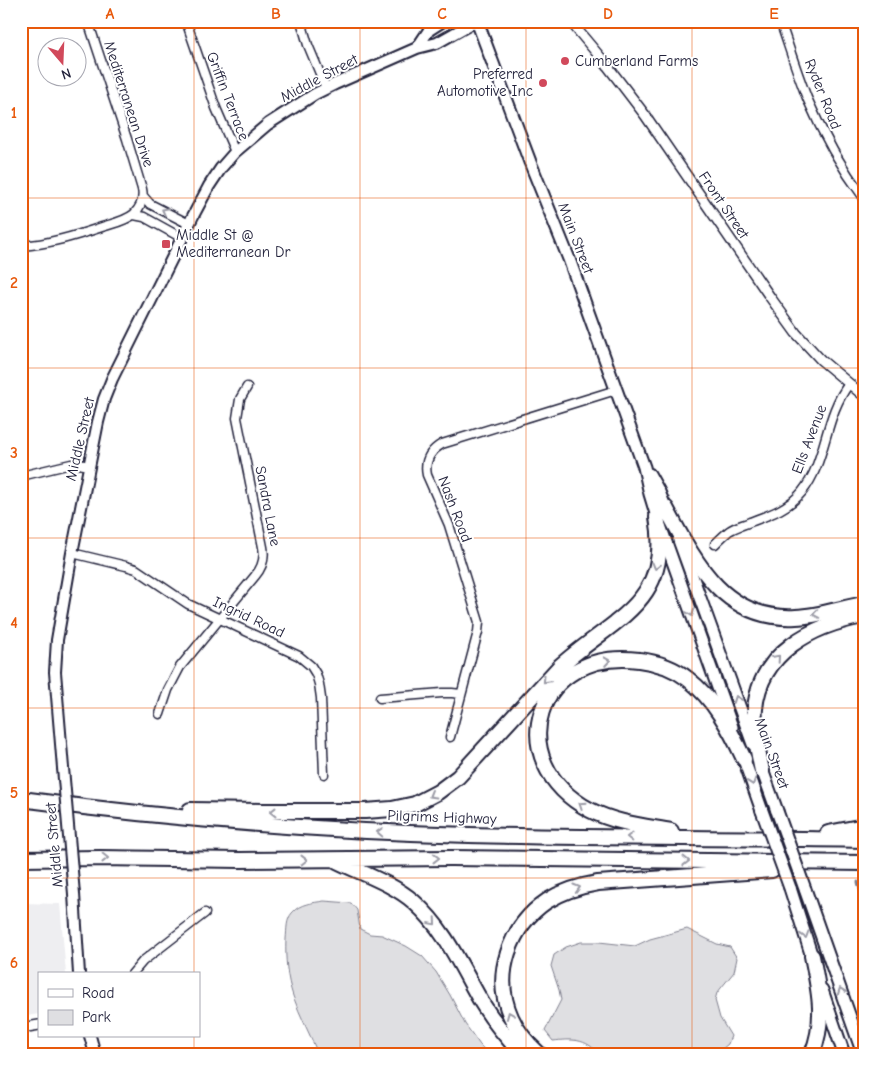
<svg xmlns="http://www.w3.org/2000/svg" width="885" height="1075" viewBox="0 0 885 1075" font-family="'Comic Neue',sans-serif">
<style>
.built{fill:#eeeef1}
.green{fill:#dfdfe2;stroke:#80808e}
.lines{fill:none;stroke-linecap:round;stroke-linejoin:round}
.stream{stroke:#7a7a88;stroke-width:3}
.minor-casing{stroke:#22223b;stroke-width:11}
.tertiary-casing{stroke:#22223b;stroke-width:12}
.secondary-casing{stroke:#22223b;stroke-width:14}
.primary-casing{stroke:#22223b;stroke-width:15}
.motorway-casing{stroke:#22223b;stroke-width:18}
.minor{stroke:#fff;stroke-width:8}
.tertiary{stroke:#fff;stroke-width:9}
.secondary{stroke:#fff;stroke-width:10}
.primary{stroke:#fff;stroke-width:11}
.motorway{stroke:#fff;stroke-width:14}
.secondary-bridge-casing{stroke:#22223b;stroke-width:14;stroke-linecap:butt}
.primary-bridge-casing{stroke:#22223b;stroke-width:15;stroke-linecap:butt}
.secondary-bridge{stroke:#fff;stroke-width:10}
.primary-bridge{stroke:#fff;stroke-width:11}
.oneway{stroke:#9c9ca7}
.grid{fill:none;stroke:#e8590c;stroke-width:1;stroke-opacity:0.55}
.poi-dot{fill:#d1495b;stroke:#fff;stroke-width:2}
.labels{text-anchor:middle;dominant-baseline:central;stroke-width:4;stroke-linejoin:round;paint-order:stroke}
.poi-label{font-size:15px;fill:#22223b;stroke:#fff;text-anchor:start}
.street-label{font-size:15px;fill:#22223b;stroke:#fff}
.neatline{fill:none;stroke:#e8590c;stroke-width:2}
.grid-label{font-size:16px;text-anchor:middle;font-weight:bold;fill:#e8590c}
</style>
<rect width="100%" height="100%" fill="#fff"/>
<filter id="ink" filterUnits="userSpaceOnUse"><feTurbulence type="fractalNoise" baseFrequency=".02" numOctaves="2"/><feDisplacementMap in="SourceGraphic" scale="10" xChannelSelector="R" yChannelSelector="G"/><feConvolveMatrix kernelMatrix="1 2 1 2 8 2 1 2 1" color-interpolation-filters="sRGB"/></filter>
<g filter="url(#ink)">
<path class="built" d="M 21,903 L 60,904 L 66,974 L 39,974 L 39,1014 L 21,1017 Z"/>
<path class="green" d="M 324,901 L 351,903 L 357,910 L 360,929 L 370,934 L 382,935 L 406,946 L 422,956 L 436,972 L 450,995 L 465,1024 L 480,1045 L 488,1054 L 318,1054 C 310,1034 300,1016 293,996 C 287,978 285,958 286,939 C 287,929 286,920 292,913 C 300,903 313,903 324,901 Z
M 687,929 L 717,944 L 730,947 L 737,958 L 734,972 L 717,993 L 715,1000 L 720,1018 L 731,1036 L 728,1044 L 716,1054 L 599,1054 C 586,1038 571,1039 553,1041 L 545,1031 L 561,1000 L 559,990 L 551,966 L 554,955 L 566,947 L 581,942 L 599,942 L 635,946 L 650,939 Z"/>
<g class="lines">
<path class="stream" d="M 860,813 L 864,763
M 858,882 L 864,905"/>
<defs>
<path id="minor" d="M 186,21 L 216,108 L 235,152
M 301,21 L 308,45 L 326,88
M 780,21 C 789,47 797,73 807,98 C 822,133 841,167 864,198
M 143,196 L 150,204 L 189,224
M 134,215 L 144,217 L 182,238
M 21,246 C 49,244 75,236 102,227 C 111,224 126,221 134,214 C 141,207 144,198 142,189 L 127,139 L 88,21
M 21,476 L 71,464 L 79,464 L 89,466
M 715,544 C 719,540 724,535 729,531 C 735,527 743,525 750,522 C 769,515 788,509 802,492 C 827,461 824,416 849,384
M 72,553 L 126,566 L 136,569 L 188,604 L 299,656 L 311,666 L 316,674 L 319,684 L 321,698 L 324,774
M 380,698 L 442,693 L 452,693 L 461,694
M 160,714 L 168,690 L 180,667 L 255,576 C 263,567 265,558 263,547 L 237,418 L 240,399 L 247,387
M 450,737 L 478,632 L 479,622 L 449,525 L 427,475 C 424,461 430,451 442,444 L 616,390
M 132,974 L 143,961 L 205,913"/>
<path id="tertiary" d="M 570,21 L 606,64 L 645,115 L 770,297 L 796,333 L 821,360 L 864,396
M 21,1028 L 39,1025"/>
<path id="secondary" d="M 417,48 L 429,30 L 443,21
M 63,768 L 55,672 L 57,640 L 72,553 L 98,422 L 104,399 L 112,379 L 193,216 L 209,186 L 221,168 L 235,152 L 268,124 L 315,94 L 335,84 L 417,48 L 437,43 L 476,21
M 74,894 L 79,974
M 90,1036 L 95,1054"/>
<path id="primary" d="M 477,21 L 530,162 L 569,259 L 644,467 L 650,494 L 657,517 L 732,727
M 649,474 L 659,492 L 669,516
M 679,540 L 753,744
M 741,751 L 762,811
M 760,764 L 777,811
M 790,888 L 814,963
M 805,889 L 863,1054
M 822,990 L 844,1054"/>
<path id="motorway" d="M 666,508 C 695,562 724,621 796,617 C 819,616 841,608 864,604
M 762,771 C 758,751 753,730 755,709 C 760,652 813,625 864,616
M 21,799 C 170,819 319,831 469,835 C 601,839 732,837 864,840
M 190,810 L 264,811 L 365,811 L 392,809 L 415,804 L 438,792 L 458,777 L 560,666 C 612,619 673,603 657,517
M 671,831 C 644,826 615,823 590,810 C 499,761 536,647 639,660 C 656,662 674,668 688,679 C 714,699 730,729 744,759
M 828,833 L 864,826
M 21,859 L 100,858 L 240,860 L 451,858 L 864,863
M 337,861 C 363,874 392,883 414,902 C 446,930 461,967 482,1003 C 493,1021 507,1038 522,1054
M 812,956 C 819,991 826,1019 812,1054
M 539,1054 C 527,1043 517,1031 511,1017 C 492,975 510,926 547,901 C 563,891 580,886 598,883 L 772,870"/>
</defs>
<use href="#minor" class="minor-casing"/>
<use href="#tertiary" class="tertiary-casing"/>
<use href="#secondary" class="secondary-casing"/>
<use href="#primary" class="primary-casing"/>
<use href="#motorway" class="motorway-casing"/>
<use href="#minor" class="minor"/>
<use href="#tertiary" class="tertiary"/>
<use href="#secondary" class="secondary"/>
<use href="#primary" class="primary"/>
<use href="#motorway" class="motorway"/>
<defs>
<path id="secondary-bridge" d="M 63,768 L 74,894"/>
<path id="primary-bridge" d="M 762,811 L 790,888
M 777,811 L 805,889"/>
</defs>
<use href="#secondary-bridge" class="secondary-bridge-casing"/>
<use href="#primary-bridge" class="primary-bridge-casing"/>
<use href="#secondary-bridge" class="secondary-bridge"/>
<use href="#primary-bridge" class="primary-bridge"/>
</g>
<defs><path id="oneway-chevron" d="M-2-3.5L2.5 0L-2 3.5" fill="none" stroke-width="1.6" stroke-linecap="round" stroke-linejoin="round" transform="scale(1.25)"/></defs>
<g class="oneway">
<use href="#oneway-chevron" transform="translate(165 211) rotate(-152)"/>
<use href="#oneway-chevron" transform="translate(656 566) rotate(105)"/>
<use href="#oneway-chevron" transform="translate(691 613) rotate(70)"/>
<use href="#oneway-chevron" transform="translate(816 614) rotate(169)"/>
<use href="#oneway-chevron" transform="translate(777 658) rotate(-49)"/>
<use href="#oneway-chevron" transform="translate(607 661) rotate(-9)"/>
<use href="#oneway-chevron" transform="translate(546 680) rotate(133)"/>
<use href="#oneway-chevron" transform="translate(737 699) rotate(-110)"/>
<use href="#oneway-chevron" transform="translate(752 782) rotate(71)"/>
<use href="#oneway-chevron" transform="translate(432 795) rotate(150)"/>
<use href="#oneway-chevron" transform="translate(582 805) rotate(-146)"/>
<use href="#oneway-chevron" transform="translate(273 812) rotate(-180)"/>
<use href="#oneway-chevron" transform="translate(380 832) rotate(-177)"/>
<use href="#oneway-chevron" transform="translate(630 837) rotate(-179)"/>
<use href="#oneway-chevron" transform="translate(105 858) rotate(1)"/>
<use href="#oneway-chevron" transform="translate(436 858)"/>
<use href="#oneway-chevron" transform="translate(304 860) rotate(-1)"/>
<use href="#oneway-chevron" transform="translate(686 861) rotate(1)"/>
<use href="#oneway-chevron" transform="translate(577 888) rotate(-16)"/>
<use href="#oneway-chevron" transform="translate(433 922) rotate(49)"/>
<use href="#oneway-chevron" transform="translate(805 935) rotate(73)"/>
<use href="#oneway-chevron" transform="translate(841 991) rotate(-110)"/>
<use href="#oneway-chevron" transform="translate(510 1015) rotate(-112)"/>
</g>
</g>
<path class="grid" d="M 194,21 L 194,974M 360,21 L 360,1054M 526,21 L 526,1054M 692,21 L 692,1054M 21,198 L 864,198M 21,368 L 864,368M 21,538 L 864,538M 21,708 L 864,708M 21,878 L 864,878M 194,1036 L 194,1054"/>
<g class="poi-dot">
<circle cx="565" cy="61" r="5"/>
<circle cx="543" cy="83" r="5"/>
<rect x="161" y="239" width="10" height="10" rx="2.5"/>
</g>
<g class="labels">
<g class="poi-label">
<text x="575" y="61">Cumberland Farms</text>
<text x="533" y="74" text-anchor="end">Preferred<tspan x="533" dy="17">Automotive Inc</tspan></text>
<text x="176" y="235">Middle St @<tspan x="176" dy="17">Mediterranean Dr</tspan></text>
</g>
<g class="street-label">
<text transform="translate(319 78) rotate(-28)">Middle Street</text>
<text transform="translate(823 94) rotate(68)">Ryder Road</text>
<text transform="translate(228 96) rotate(69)">Griffin Terrace</text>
<text transform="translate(129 104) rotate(72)">Mediterranean Drive</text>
<text transform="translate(724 205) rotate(56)">Front Street</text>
<text transform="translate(576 238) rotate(69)">Main Street</text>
<text transform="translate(80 439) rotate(-77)">Middle Street</text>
<text transform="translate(809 439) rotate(-69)">Ells Avenue</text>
<text transform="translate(268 506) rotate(79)">Sandra Lane</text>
<text transform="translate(455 509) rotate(69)">Nash Road</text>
<text transform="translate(249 617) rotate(25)">Ingrid Road</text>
<text transform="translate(772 753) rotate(70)">Main Street</text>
<text transform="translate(442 817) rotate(2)">Pilgrims Highway</text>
<text transform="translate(54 845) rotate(-95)">Middle Street</text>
</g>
</g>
<rect width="885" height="1075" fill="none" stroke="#fff" stroke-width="55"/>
<rect x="38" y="972" width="162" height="65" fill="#ffffff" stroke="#a7a7b1"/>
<rect x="48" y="989" width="25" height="8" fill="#ffffff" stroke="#a7a7b1"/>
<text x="82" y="998" font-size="15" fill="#22223b">Road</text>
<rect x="48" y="1010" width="25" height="15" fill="#dfdfe2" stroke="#a7a7b1"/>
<text x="82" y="1022" font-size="15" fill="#22223b">Park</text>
<g transform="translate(62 62) rotate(161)"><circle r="24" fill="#ffffff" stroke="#a7a7b1"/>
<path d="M0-4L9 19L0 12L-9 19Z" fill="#d1495b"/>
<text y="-8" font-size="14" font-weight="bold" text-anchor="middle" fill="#22223b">N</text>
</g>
<rect x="28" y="28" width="830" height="1020" class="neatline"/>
<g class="grid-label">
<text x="110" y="19">A</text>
<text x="276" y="19">B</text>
<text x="442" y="19">C</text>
<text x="608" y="19">D</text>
<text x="774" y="19">E</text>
<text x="14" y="118">1</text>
<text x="14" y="288">2</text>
<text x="14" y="458">3</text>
<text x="14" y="628">4</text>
<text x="14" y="798">5</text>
<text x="14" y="968">6</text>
</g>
</svg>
